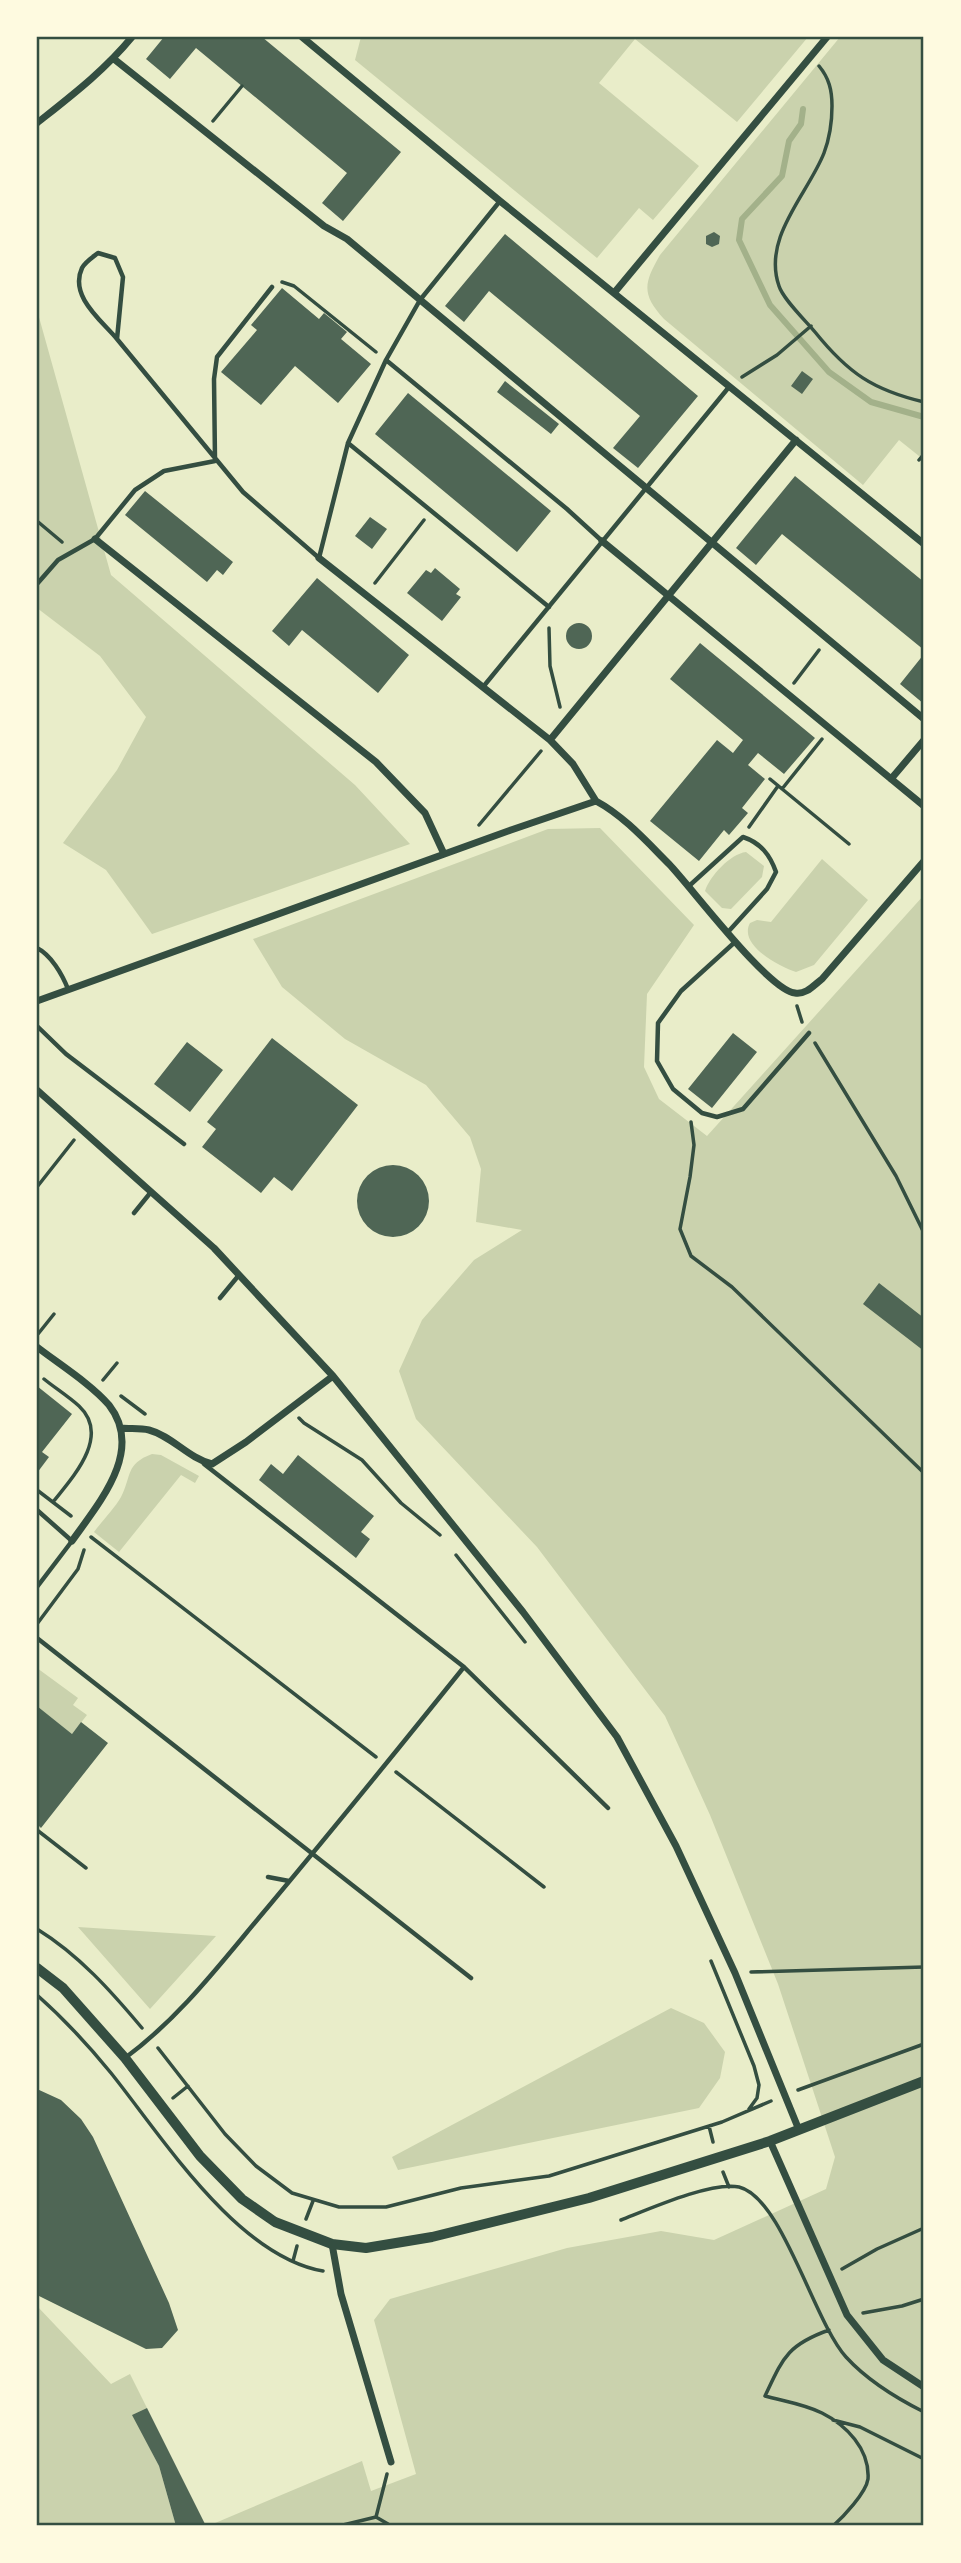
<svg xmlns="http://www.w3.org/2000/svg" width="961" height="2563" viewBox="0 0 961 2563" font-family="Montserrat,sans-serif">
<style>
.green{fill:#cad2ad}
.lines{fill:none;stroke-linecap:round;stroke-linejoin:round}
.stream{stroke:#a3b18a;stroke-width:6}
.building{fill:#4f6655}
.path{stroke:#344e41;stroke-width:3.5}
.service{stroke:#344e41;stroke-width:4.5}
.minor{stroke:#344e41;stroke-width:7}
.tertiary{stroke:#344e41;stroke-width:10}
.neatline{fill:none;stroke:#344e41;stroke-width:2.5}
</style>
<rect width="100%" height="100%" fill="#e9edc9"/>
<path class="green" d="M 361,37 L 808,37 L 737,122 L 635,39 L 599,83 L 699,166 L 653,220 L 639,208 L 597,258 L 355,60 Z
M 840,37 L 924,37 L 924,460 L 899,440 L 863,485 L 664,319 C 641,294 644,283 660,255 Z
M 37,310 L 111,575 L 355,785 L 410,844 L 152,934 L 106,870 L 63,843 L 117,770 L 146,717 L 100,656 L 37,608 Z
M 600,828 L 694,925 L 647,994 L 644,1067 L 659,1099 L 707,1136 L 924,895 L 924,2526 L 208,2526 L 362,2461 L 371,2491 L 416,2474 L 374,2320 L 390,2299 L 567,2248 L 661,2231 L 714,2240 L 826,2189 L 835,2157 L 778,1984 L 710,1815 L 665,1716 L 537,1547 L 416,1419 L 399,1371 L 422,1320 L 474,1260 L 522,1230 L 476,1222 L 481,1169 L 470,1137 L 426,1085 L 345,1039 L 282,987 L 253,939 L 548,829 Z
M 746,852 L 764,866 L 762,877 L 731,909 L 722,908 L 705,891 C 710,876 730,854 746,852 Z
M 822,859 L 868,900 L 814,965 L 796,972 C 779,966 738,945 750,923 L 757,920 L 771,922 Z
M 152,1454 L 161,1455 L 199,1476 L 195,1483 L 181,1475 L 119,1552 L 94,1532 C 102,1521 114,1509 121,1497 C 132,1476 125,1464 152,1454 Z
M 37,1668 L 78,1698 L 73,1705 L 87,1715 L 72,1734 L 37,1706 Z
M 78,1927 L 216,1936 L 150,2009 Z
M 671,2008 L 704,2023 L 725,2052 L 720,2078 L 699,2108 L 398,2170 L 392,2157 Z
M 37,2306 L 111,2384 L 130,2374 L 147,2408 L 133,2415 L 159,2466 L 176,2526 L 37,2526 Z"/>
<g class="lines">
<path class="stream" d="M 803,109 L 801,124 L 789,141 L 782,176 L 742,219 L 739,240 L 770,305 L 829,372 L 871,402 L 924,417"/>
</g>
<path class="building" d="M 164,37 L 262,37 L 401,152 L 343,221 L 322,203 L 347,173 L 196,48 L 170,79 L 146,59 Z
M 714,232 L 720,236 L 719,244 L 712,247 L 706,244 L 706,236 Z
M 505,234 L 698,396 L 638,468 L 613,448 L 640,416 L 489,291 L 464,322 L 445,306 Z
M 282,288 L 319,319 L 324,313 L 347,332 L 341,339 L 371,364 L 338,403 L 295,366 L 261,405 L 221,372 L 257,330 L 251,325 Z
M 802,371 L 813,379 L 802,394 L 791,386 Z
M 505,381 L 559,424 L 551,434 L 497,392 Z
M 408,393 L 551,511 L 517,552 L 375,434 Z
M 795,476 L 924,582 L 924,650 L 782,534 L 756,565 L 736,548 Z
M 145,491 L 233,562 L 223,575 L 217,570 L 207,582 L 125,515 Z
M 370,517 L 387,529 L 372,549 L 355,536 Z
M 435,568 L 460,589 L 456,594 L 461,597 L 442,621 L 407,593 L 426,570 L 431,573 Z
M 317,578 L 409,655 L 378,693 L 302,630 L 289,646 L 272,631 Z
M566 636a13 13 0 1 1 26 0a13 13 0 1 1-26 0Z
M 700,643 L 815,738 L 784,774 L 758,753 L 748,765 L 765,779 L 742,808 L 748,813 L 729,835 L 724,830 L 699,861 L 650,821 L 717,740 L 733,753 L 743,740 L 670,679 Z
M 924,654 L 924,704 L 900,684 Z
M 733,1033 L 757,1052 L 712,1108 L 688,1089 Z
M 272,1038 L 358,1105 L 292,1191 L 274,1177 L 261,1193 L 202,1147 L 216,1129 L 207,1122 Z
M 187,1042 L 223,1070 L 190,1112 L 154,1084 Z
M357 1201a36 36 0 1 1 72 0a36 36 0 1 1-72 0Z
M 879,1283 L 924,1318 L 924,1351 L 863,1304 Z
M 37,1386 L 72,1414 L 42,1452 L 49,1457 L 37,1473 Z
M 298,1455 L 374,1516 L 361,1532 L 370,1539 L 356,1558 L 259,1480 L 271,1464 L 283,1474 Z
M 37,1706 L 72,1734 L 81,1722 L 108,1743 L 41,1828 L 37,1824 Z
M 37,2089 L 61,2100 L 81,2119 L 93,2137 L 169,2303 L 178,2330 L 162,2348 L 146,2349 L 37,2295 Z
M 147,2408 L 206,2526 L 176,2526 L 159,2466 L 132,2415 Z"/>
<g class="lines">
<path class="path" d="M 819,66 C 829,78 832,90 832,106 C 832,122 830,137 824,153 C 808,194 762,237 779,286 C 783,299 805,320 815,332 C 848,373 873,390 924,402
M 213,121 L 242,86
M 282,282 L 294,286 L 376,352
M 742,377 L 777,355 L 811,326
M 919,460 L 924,454
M 37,521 L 62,542
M 375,583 L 424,520
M 549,628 L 550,666 L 560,707
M 794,683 L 819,650
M 770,779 L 849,844
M 782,789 L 822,739
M 479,825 L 541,751
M 749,827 L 778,786
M 797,1006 L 802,1022
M 815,1043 L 896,1176 L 924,1233
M 691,1122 L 694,1145 L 690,1177 L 680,1229 L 691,1256 L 732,1287 L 924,1473
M 37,1187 L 74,1140
M 38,1334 L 54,1314
M 44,1379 C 55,1388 68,1396 79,1406 C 111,1436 73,1477 53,1502
M 103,1380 L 117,1363
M 121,1396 L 145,1414
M 299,1418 L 304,1423 L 362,1460 L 401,1503 L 440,1535
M 37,1490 L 71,1516
M 91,1537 L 376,1757
M 456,1555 L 525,1642
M 37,1624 L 78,1569 L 84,1550
M 396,1772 L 544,1887
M 37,1830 L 86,1868
M 37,1929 C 79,1955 111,1991 142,2028
M 711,1961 L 754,2066 L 759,2085 L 757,2098 L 749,2109
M 751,1972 L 924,1967
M 37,1995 C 63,2018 89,2046 111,2073 C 163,2138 237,2256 323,2271
M 158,2048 L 225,2134 L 256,2166 L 292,2193 L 339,2207 L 386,2207 L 461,2188 L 549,2176 L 722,2122 L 771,2101
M 798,2090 L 924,2044
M 173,2098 L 188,2086
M 709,2126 L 713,2142
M 723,2172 L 729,2187
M 306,2219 L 313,2201
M 621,2220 C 649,2209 712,2181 739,2187 C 782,2197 814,2322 846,2357 C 867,2380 896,2398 924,2412
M 293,2261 L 297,2246
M 842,2269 L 877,2249 L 924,2228
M 863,2313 L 902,2306 L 924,2299
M 829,2330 C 787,2345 783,2358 765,2396 C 783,2401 804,2404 822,2413 C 846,2425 870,2449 868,2479 C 866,2493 843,2517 833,2526
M 833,2420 L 860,2427 L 924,2459
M 387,2474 L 376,2517 L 388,2524 L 389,2526
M 288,2526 L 301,2526
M 322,2526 L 343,2525 L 376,2517"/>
<path class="service" d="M 117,339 C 101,320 69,296 82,268 C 85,262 93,257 98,253 L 115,258 L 123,277 L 117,339 L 243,492 L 319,558 L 348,443 L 386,360 L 420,300 L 500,201
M 386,360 L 567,509 L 602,541
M 348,443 L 549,607
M 215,460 L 214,379 L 217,357 L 272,287
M 37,584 L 58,560 L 95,539 L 135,490 L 164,471 L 215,461
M 483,687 L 729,387
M 689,886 L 743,837 C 761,843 770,855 776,872 L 767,889 L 728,932
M 735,942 L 681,991 L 658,1023 L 657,1061 L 673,1089 L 702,1113 L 717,1117 L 743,1109 L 809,1033
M 37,948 C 51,955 62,974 68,989
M 37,1026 L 66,1054 L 184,1144
M 134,1213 L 151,1192
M 220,1298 L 239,1275
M 37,1510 L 72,1541 L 37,1587
M 37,1638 L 471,1978
M 464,1667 L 608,1808
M 268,1877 L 289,1881
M 125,2058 C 182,2016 223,1960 268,1907 C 334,1828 399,1748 464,1667 L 204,1464"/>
<path class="minor" d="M 302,37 L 500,201 L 924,544
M 114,59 L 324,226 L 347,239 L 924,719
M 37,123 C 71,96 104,71 132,37
M 614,293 L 827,37
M 95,539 L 376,762 L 425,813 L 444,854
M 602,541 L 924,806
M 319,558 L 550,740 L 573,764 L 596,801
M 550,740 L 796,440
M 891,779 L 924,740
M 37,1001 L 511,830 L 596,801 C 624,816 647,842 669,864 C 692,888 768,990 795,993 C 806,995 814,985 822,979 L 924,861
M 37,1090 L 214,1248 L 333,1376 L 523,1612 L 617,1737 L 676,1846 L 735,1973 L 799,2130
M 37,1347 C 59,1364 91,1384 109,1405 C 145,1451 98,1504 72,1541
M 121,1428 C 130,1429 140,1428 149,1430 C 172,1436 188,1458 212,1464 L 246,1442 L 333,1376
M 770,2141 L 847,2315 L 883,2360 L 924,2387
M 332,2244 L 341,2294 L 391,2462"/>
<path class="tertiary" d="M 37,1968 L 63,1988 L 125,2058 L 200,2156 L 242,2199 L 275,2222 L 332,2244 L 366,2248 L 432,2237 L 589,2198 L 770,2141 L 924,2081"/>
</g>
<rect width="961" height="2563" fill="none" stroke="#fefae0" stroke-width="77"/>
<rect x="38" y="38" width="884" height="2486" class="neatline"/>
</svg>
